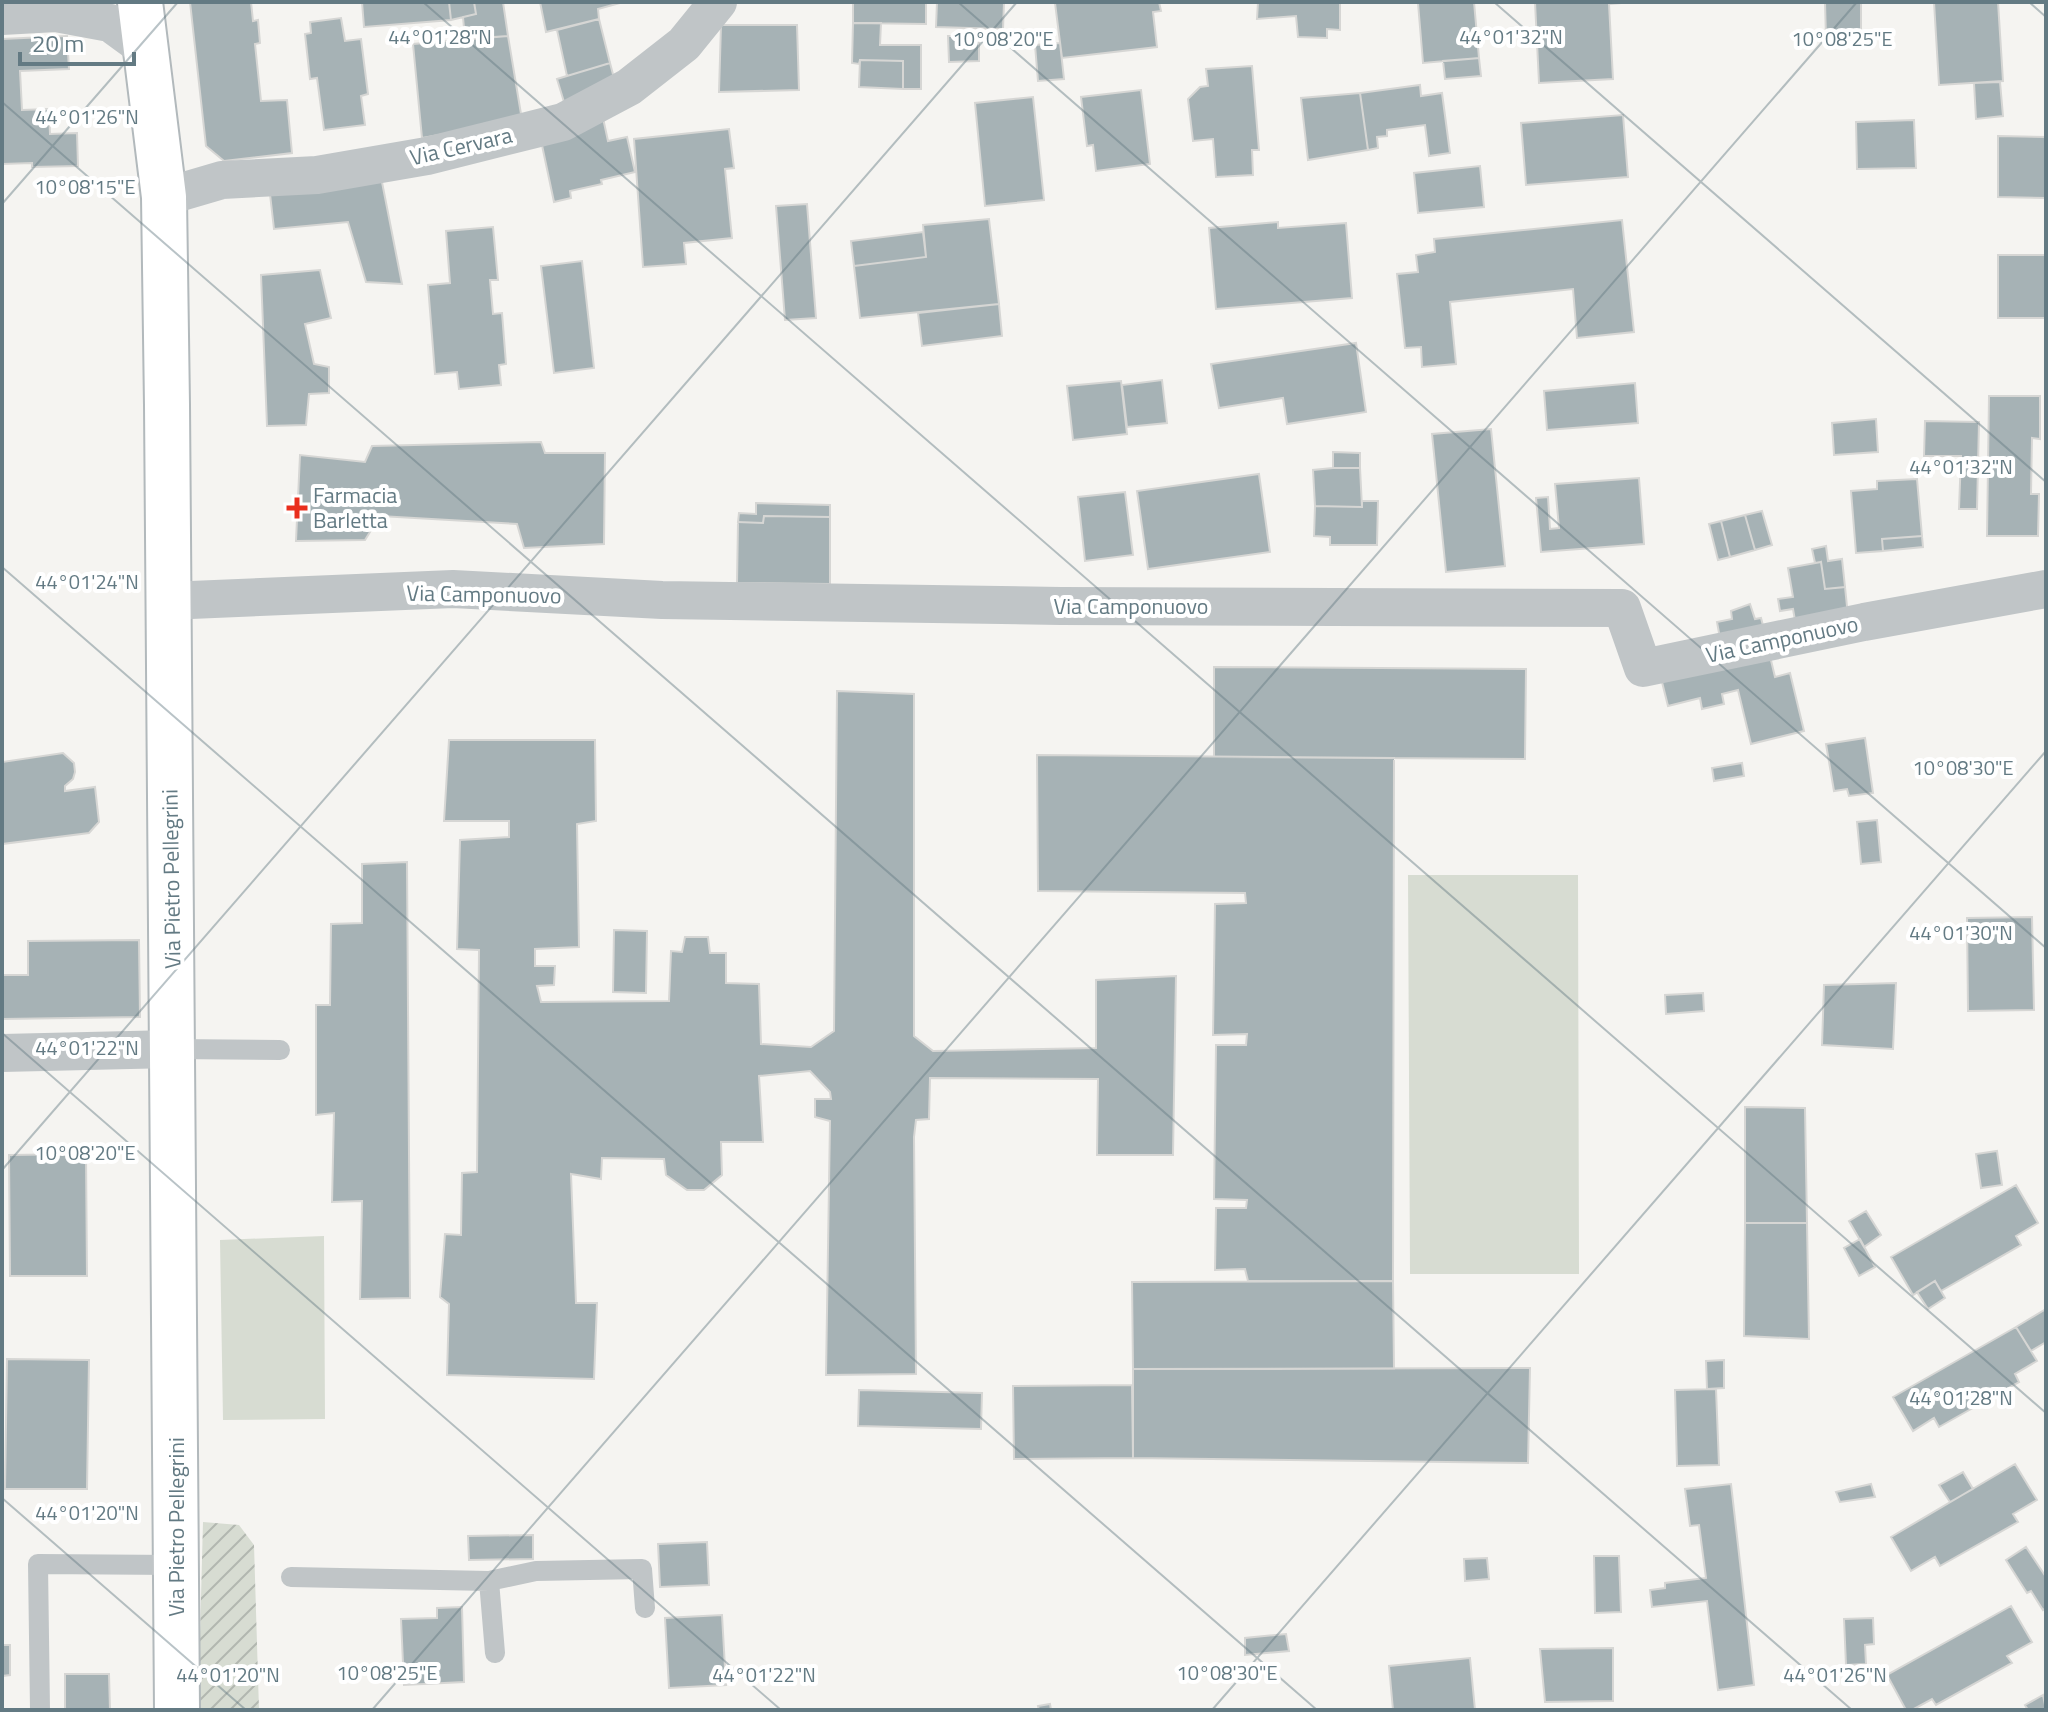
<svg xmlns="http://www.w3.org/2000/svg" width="2048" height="1712" viewBox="0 0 2048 1712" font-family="'Titillium Web',sans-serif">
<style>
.garden{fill:url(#garden-furrows)}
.pitch{fill:#d7dcd2}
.building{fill:#a6b2b5;stroke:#d6d6d4;stroke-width:2}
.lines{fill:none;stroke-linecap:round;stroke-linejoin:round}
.secondary-casing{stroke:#b2b9bc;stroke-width:48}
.service{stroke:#c0c5c7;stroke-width:20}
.minor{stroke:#c0c5c7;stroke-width:38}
.secondary{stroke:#fff;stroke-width:44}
.ticks{fill:none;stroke:#637a83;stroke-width:2;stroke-opacity:0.45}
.poi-dot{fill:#e92e1d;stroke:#fff;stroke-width:3}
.labels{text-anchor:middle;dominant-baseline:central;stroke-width:8;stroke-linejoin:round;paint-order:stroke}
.street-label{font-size:22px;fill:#637a83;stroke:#fff}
.poi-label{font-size:22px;fill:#637a83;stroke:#fff;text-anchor:start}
.ticks-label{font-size:20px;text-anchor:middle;fill:#637a83;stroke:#fff;stroke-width:8;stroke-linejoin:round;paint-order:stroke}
</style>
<defs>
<pattern id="garden-furrows" width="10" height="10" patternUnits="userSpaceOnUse" patternTransform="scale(2)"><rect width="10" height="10" fill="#d7dcd2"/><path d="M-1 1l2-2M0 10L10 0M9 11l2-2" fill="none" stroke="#b2b7b0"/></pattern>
</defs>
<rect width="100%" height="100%" fill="#f5f4f1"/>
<path class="garden" d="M 203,1522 L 239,1525 L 254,1545 L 259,1710 L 198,1710 Z"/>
<path class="pitch" d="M 1408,875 L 1578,875 L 1579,1274 L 1410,1274 Z
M 324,1236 L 325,1419 L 223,1420 L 220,1240 Z"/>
<path class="building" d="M 190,2 L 251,2 L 253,21 L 258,20 L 260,43 L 255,44 L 261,101 L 287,100 L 292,153 L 224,161 L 206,146 Z
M 362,2 L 449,2 L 451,20 L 364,27 Z
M 449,2 L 474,2 L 476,14 L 451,20 Z
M 474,2 L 503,2 L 508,36 L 465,39 L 463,17 L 476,14 Z
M 540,2 L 619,2 L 620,3 L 598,9 L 599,19 L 546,32 Z
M 853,2 L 926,2 L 926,24 L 853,23 Z
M 937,2 L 1004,2 L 1003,29 L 936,27 Z
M 1159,2 L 1161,11 L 1153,12 L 1157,47 L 1062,58 L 1055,3 Z
M 1258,2 L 1340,2 L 1340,30 L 1327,29 L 1327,38 L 1298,37 L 1296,16 L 1257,19 Z
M 1474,2 L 1479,58 L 1423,63 L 1418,3 Z
M 1535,2 L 1634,2 L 1609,4 L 1613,79 L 1539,83 Z
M 1825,2 L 1861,2 L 1861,37 L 1826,38 Z
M 1934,2 L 1998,2 L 2003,81 L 1939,85 Z
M 341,18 L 345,41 L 361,39 L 368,94 L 361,96 L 365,125 L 324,130 L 317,78 L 310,79 L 305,34 L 311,33 L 310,22 Z
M 599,19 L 610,63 L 567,76 L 557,30 Z
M 853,23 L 881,23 L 880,45 L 921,45 L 921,89 L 903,89 L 903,61 L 860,60 L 859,64 L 852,63 Z
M 721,25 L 797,25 L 799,90 L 719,92 Z
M 67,36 L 69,69 L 20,71 L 22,110 L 49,109 L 50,134 L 77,133 L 78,166 L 32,167 L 32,163 L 2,164 L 2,39 Z
M 508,36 L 522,120 L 422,138 L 413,44 Z
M 948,36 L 979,36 L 979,61 L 949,62 Z
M 1060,43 L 1064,79 L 1038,81 L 1035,45 Z
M 1479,58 L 1481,76 L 1445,79 L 1443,61 Z
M 860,60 L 903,61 L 903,89 L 859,87 Z
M 610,63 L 615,82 L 564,102 L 557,79 Z
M 1252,66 L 1259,150 L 1252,150 L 1253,175 L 1216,177 L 1213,139 L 1193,141 L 1188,99 L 1200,87 L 1208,86 L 1206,69 Z
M 2000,82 L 2003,116 L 1976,119 L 1974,83 Z
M 1420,85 L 1421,96 L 1442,93 L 1450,153 L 1429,156 L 1425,125 L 1387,130 L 1387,136 L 1377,137 L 1378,148 L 1368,150 L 1360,93 Z
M 1141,90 L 1150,164 L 1096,171 L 1093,145 L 1087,146 L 1081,97 Z
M 1360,93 L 1368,150 L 1308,160 L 1301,98 Z
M 1033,97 L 1044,200 L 985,206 L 975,103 Z
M 1623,115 L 1628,177 L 1526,185 L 1521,123 Z
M 603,118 L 608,141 L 627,137 L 635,172 L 601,180 L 602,184 L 570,191 L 571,198 L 554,202 L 539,131 Z
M 1914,120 L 1916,168 L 1857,169 L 1856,122 Z
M 729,129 L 734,168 L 725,169 L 732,238 L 684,243 L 686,264 L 643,267 L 634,139 Z
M 1998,136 L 2046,137 L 2046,198 L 1998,197 Z
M 1480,166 L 1484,207 L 1418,213 L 1414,173 Z
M 381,177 L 402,284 L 366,282 L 348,222 L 274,229 L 270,194 Z
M 807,204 L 816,318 L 785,320 L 776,206 Z
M 989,219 L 999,304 L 860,318 L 854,266 L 926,257 L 923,225 Z
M 1622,220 L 1634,332 L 1577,338 L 1573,289 L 1450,302 L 1456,364 L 1422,367 L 1421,347 L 1405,348 L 1397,274 L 1418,272 L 1416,255 L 1435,252 L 1434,239 Z
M 1278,222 L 1278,228 L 1346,223 L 1352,298 L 1216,309 L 1209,228 Z
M 493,227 L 498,280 L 490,280 L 493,314 L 502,313 L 506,364 L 499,365 L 501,385 L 459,389 L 457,372 L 435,374 L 428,285 L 450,283 L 446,231 Z
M 923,232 L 926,257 L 854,266 L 851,241 Z
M 1998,255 L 2046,255 L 2046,318 L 1998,318 Z
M 582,261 L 594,368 L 554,373 L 541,266 Z
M 320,270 L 331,318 L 305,324 L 314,364 L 329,367 L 329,393 L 309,394 L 306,425 L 267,426 L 261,275 Z
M 999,304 L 1002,336 L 922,346 L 918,313 Z
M 1356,343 L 1366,412 L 1287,424 L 1283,398 L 1219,408 L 1211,364 Z
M 1162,380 L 1167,423 L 1127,427 L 1122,385 Z
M 1121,381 L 1127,434 L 1073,440 L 1067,386 Z
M 1635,383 L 1638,423 L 1547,430 L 1544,391 Z
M 1989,396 L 2040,396 L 2040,439 L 2032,438 L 2031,494 L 2039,494 L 2038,536 L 1987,536 Z
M 1876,419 L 1878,452 L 1834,455 L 1832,423 Z
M 1925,421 L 1979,422 L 1977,509 L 1959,509 L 1961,456 L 1924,456 Z
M 1491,429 L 1505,566 L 1446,572 L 1432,434 Z
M 541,442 L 545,453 L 605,453 L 604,544 L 524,548 L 517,524 L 380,516 L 365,540 L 296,541 L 300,455 L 365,462 L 372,446 Z
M 1333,452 L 1360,453 L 1360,468 L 1333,468 Z
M 1333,468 L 1360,468 L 1362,507 L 1315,506 L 1313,470 Z
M 1259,474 L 1270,552 L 1148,569 L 1137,491 Z
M 1639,478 L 1644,544 L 1541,552 L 1536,498 L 1548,497 L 1550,529 L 1559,528 L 1555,484 Z
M 1917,479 L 1922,536 L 1882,539 L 1883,551 L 1856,553 L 1851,491 L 1877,489 L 1877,481 Z
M 1125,492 L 1133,555 L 1085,561 L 1078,497 Z
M 1362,501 L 1378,501 L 1377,545 L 1330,545 L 1330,537 L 1314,536 L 1315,506 L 1362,507 Z
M 756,503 L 830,505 L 830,517 L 764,516 L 763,523 L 738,522 L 739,513 L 756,514 Z
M 1762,511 L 1772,545 L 1755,550 L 1745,515 Z
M 1745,515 L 1755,550 L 1730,557 L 1721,521 Z
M 764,516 L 830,517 L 830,584 L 737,583 L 738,522 L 763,523 Z
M 1721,521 L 1730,557 L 1718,560 L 1709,524 Z
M 1922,536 L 1923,547 L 1883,551 L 1882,539 Z
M 1826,546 L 1828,561 L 1842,559 L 1845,587 L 1825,589 L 1821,562 L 1815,563 L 1812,549 Z
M 1821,562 L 1825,589 L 1845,587 L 1848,616 L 1796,626 L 1793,609 L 1780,611 L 1778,599 L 1793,597 L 1788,568 Z
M 1750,604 L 1755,619 L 1761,618 L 1765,633 L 1721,644 L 1717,622 L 1732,619 L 1731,611 Z
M 1769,652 L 1775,677 L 1790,673 L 1804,731 L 1751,744 L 1738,690 L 1722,694 L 1724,704 L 1702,709 L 1700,698 L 1668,706 L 1661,678 Z
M 1214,667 L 1526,669 L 1525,759 L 1214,757 Z
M 837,691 L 914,694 L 914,1036 L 933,1051 L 1096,1048 L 1096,980 L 1176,976 L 1173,1155 L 1097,1155 L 1098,1079 L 930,1078 L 929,1119 L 916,1120 L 914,1137 L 916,1374 L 826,1375 L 830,1121 L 815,1117 L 815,1099 L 831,1099 L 830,1092 L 810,1071 L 759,1076 L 763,1142 L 721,1142 L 722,1175 L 704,1190 L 687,1190 L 666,1175 L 664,1159 L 602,1158 L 601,1179 L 571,1174 L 576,1303 L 597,1303 L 594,1379 L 447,1375 L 449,1304 L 440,1297 L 445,1234 L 461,1235 L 462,1173 L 477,1172 L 479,950 L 457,949 L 460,840 L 509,837 L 509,821 L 444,821 L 449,740 L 595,740 L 596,821 L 577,824 L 579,947 L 535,949 L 535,966 L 555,966 L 554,985 L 537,986 L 541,1002 L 669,1001 L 671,951 L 682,952 L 685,937 L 708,937 L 710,953 L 726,953 L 726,983 L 759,984 L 761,1044 L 811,1047 L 834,1031 Z
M 1865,738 L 1873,793 L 1849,796 L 1847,789 L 1834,791 L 1826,744 Z
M 63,753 L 74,763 L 75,772 L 73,779 L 65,786 L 65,791 L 95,787 L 99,822 L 89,833 L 2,844 L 2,762 Z
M 1037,755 L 1394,758 L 1393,1281 L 1248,1281 L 1245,1269 L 1215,1270 L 1216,1208 L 1246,1208 L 1247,1200 L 1214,1199 L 1216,1045 L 1246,1045 L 1247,1034 L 1213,1035 L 1215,904 L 1246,903 L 1245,893 L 1038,891 Z
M 1742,763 L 1744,776 L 1714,781 L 1712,768 Z
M 1877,820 L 1881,862 L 1861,864 L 1857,822 Z
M 407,862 L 410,1298 L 360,1299 L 362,1201 L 332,1202 L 334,1113 L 316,1115 L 316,1005 L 330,1005 L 331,924 L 362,923 L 362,864 Z
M 2032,917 L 2034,1010 L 1968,1011 L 1967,918 Z
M 614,930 L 647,931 L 646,993 L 613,992 Z
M 139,940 L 140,1017 L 2,1019 L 2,975 L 28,975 L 28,941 Z
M 1896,983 L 1893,1049 L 1822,1045 L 1824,985 Z
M 1703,993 L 1704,1011 L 1666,1014 L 1665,995 Z
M 1745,1107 L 1805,1108 L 1807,1223 L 1745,1223 Z
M 1997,1151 L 2002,1185 L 1981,1188 L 1976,1154 Z
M 86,1154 L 87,1276 L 10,1276 L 9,1155 Z
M 2016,1185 L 2038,1223 L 2016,1236 L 2021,1245 L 1941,1291 L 1935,1281 L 1913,1295 L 1891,1257 Z
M 1866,1211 L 1881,1235 L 1864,1247 L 1849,1221 Z
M 1745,1223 L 1807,1223 L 1809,1339 L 1744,1336 Z
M 1860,1239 L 1875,1267 L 1859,1276 L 1844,1248 Z
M 1393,1281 L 1394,1369 L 1133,1369 L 1132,1282 Z
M 1935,1281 L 1945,1298 L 1928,1309 L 1917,1292 Z
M 2046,1309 L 2046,1342 L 2031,1351 L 2016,1327 Z
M 2016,1327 L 2037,1361 L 2015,1374 L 2019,1382 L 1939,1427 L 1934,1418 L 1913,1431 L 1893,1397 Z
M 7,1359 L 89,1360 L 87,1489 L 5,1489 Z
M 1724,1360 L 1724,1388 L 1707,1389 L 1706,1361 Z
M 1530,1368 L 1528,1463 L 1133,1458 L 1133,1369 Z
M 1132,1385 L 1133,1458 L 1014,1459 L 1013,1386 Z
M 1716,1389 L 1719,1465 L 1677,1466 L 1675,1390 Z
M 859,1390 L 982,1393 L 981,1429 L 858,1426 Z
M 2015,1464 L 2037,1500 L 2013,1514 L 2018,1522 L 1940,1566 L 1935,1557 L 1911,1571 L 1891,1537 Z
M 1963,1472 L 1973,1489 L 1950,1502 L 1939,1485 Z
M 1731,1484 L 1754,1685 L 1718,1690 L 1707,1601 L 1652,1607 L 1650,1590 L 1665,1588 L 1665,1583 L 1706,1578 L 1699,1525 L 1690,1526 L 1685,1489 Z
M 1871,1484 L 1875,1497 L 1840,1502 L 1836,1492 Z
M 533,1535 L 533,1559 L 469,1560 L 468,1536 Z
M 707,1542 L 709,1585 L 660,1587 L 658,1544 Z
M 2026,1547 L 2046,1577 L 2046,1608 L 2043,1610 L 2031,1591 L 2027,1593 L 2006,1560 Z
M 1594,1556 L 1619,1556 L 1621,1612 L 1595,1613 Z
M 1487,1558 L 1489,1579 L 1465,1581 L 1464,1559 Z
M 2011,1606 L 2032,1642 L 2007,1656 L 2012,1663 L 1936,1705 L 1932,1699 L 1912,1710 L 1906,1710 L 1887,1675 Z
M 462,1607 L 464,1682 L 404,1685 L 401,1619 L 437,1618 L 437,1608 Z
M 722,1615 L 726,1685 L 669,1688 L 665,1618 Z
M 1873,1618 L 1874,1644 L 1865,1645 L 1866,1664 L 1846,1665 L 1844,1619 Z
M 1286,1634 L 1289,1651 L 1245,1655 L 1245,1638 Z
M 2,1645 L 10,1645 L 10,1675 L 2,1676 Z
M 1613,1648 L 1613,1701 L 1545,1702 L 1540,1649 Z
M 1470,1658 L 1475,1710 L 1393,1710 L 1389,1666 Z
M 65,1674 L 109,1674 L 110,1710 L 65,1710 Z
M 2043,1695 L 2046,1710 L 2028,1710 L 2025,1705 Z
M 1050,1704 L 1051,1710 L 1039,1710 L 1038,1706 Z"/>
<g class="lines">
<defs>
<path id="secondary" d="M 140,2 L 164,197 L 167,405 L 177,1710"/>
</defs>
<use href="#secondary" class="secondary-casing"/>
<path class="service" d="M 173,1049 L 280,1050
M 291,1577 L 489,1581 L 536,1571 L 642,1569 L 645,1608
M 489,1581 L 495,1653
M 40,1710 L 38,1564 L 176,1565"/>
<path class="minor" d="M 2,16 L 56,13 L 110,23 L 147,50
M 164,197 L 222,180 L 317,175 L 427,156 L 563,122 L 629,87 L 684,44 L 718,2
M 167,601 L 453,589 L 662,600 L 1061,606 L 1622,608 L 1643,668 L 1864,622 L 2046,589
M 2,1053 L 173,1049"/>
<use href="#secondary" class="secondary"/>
</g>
<path class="ticks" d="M 423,2 L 2046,1413M 958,2 L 2046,948M 1494,2 L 2046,482M 2029,2 L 2046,17M 2,102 L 1852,1710M 2,204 L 178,2M 2,567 L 1317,1710M 2,1033 L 781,1710M 2,1170 L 1017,2M 2,1498 L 246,1710M 372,1710 L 1857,2M 1212,1710 L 2046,751"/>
<path class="poi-dot" d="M293 496h8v8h8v8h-8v8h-8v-8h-8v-8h8z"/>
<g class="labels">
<g class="street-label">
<text transform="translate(461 146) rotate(-13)">Via Cervara</text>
<text transform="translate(484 594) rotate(1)">Via Camponuovo</text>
<text x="1131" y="606">Via Camponuovo</text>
<text transform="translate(1782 639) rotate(-12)">Via Camponuovo</text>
<text transform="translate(171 879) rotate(-91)">Via Pietro Pellegrini</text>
<text transform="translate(176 1527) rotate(-90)">Via Pietro Pellegrini</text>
</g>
<g class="poi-label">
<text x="313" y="495">Farmacia<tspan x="313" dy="25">Barletta</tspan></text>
</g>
</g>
<g class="ticks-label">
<text x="440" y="44">44°01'28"N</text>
<text x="1511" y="44">44°01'32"N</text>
<text x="1842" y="46">10°08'25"E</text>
<text x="1003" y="46">10°08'20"E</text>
<text x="87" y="124">44°01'26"N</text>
<text x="85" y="194">10°08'15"E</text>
<text x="1961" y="474">44°01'32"N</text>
<text x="87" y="589">44°01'24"N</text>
<text x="1963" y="775">10°08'30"E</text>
<text x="1961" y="940">44°01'30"N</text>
<text x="87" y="1055">44°01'22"N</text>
<text x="85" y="1160">10°08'20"E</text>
<text x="1961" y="1405">44°01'28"N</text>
<text x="87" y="1520">44°01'20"N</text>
<text x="387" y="1680">10°08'25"E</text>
<text x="1227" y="1680">10°08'30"E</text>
<text x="228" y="1682">44°01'20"N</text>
<text x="764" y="1682">44°01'22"N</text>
<text x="1835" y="1682">44°01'26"N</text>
</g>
<rect width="2048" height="1712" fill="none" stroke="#637a83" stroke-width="8"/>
<path d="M20 52v12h114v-12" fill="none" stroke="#637a83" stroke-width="4"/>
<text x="32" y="52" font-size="24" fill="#637a83" stroke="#ffffff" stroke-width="6" paint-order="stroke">20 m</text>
</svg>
